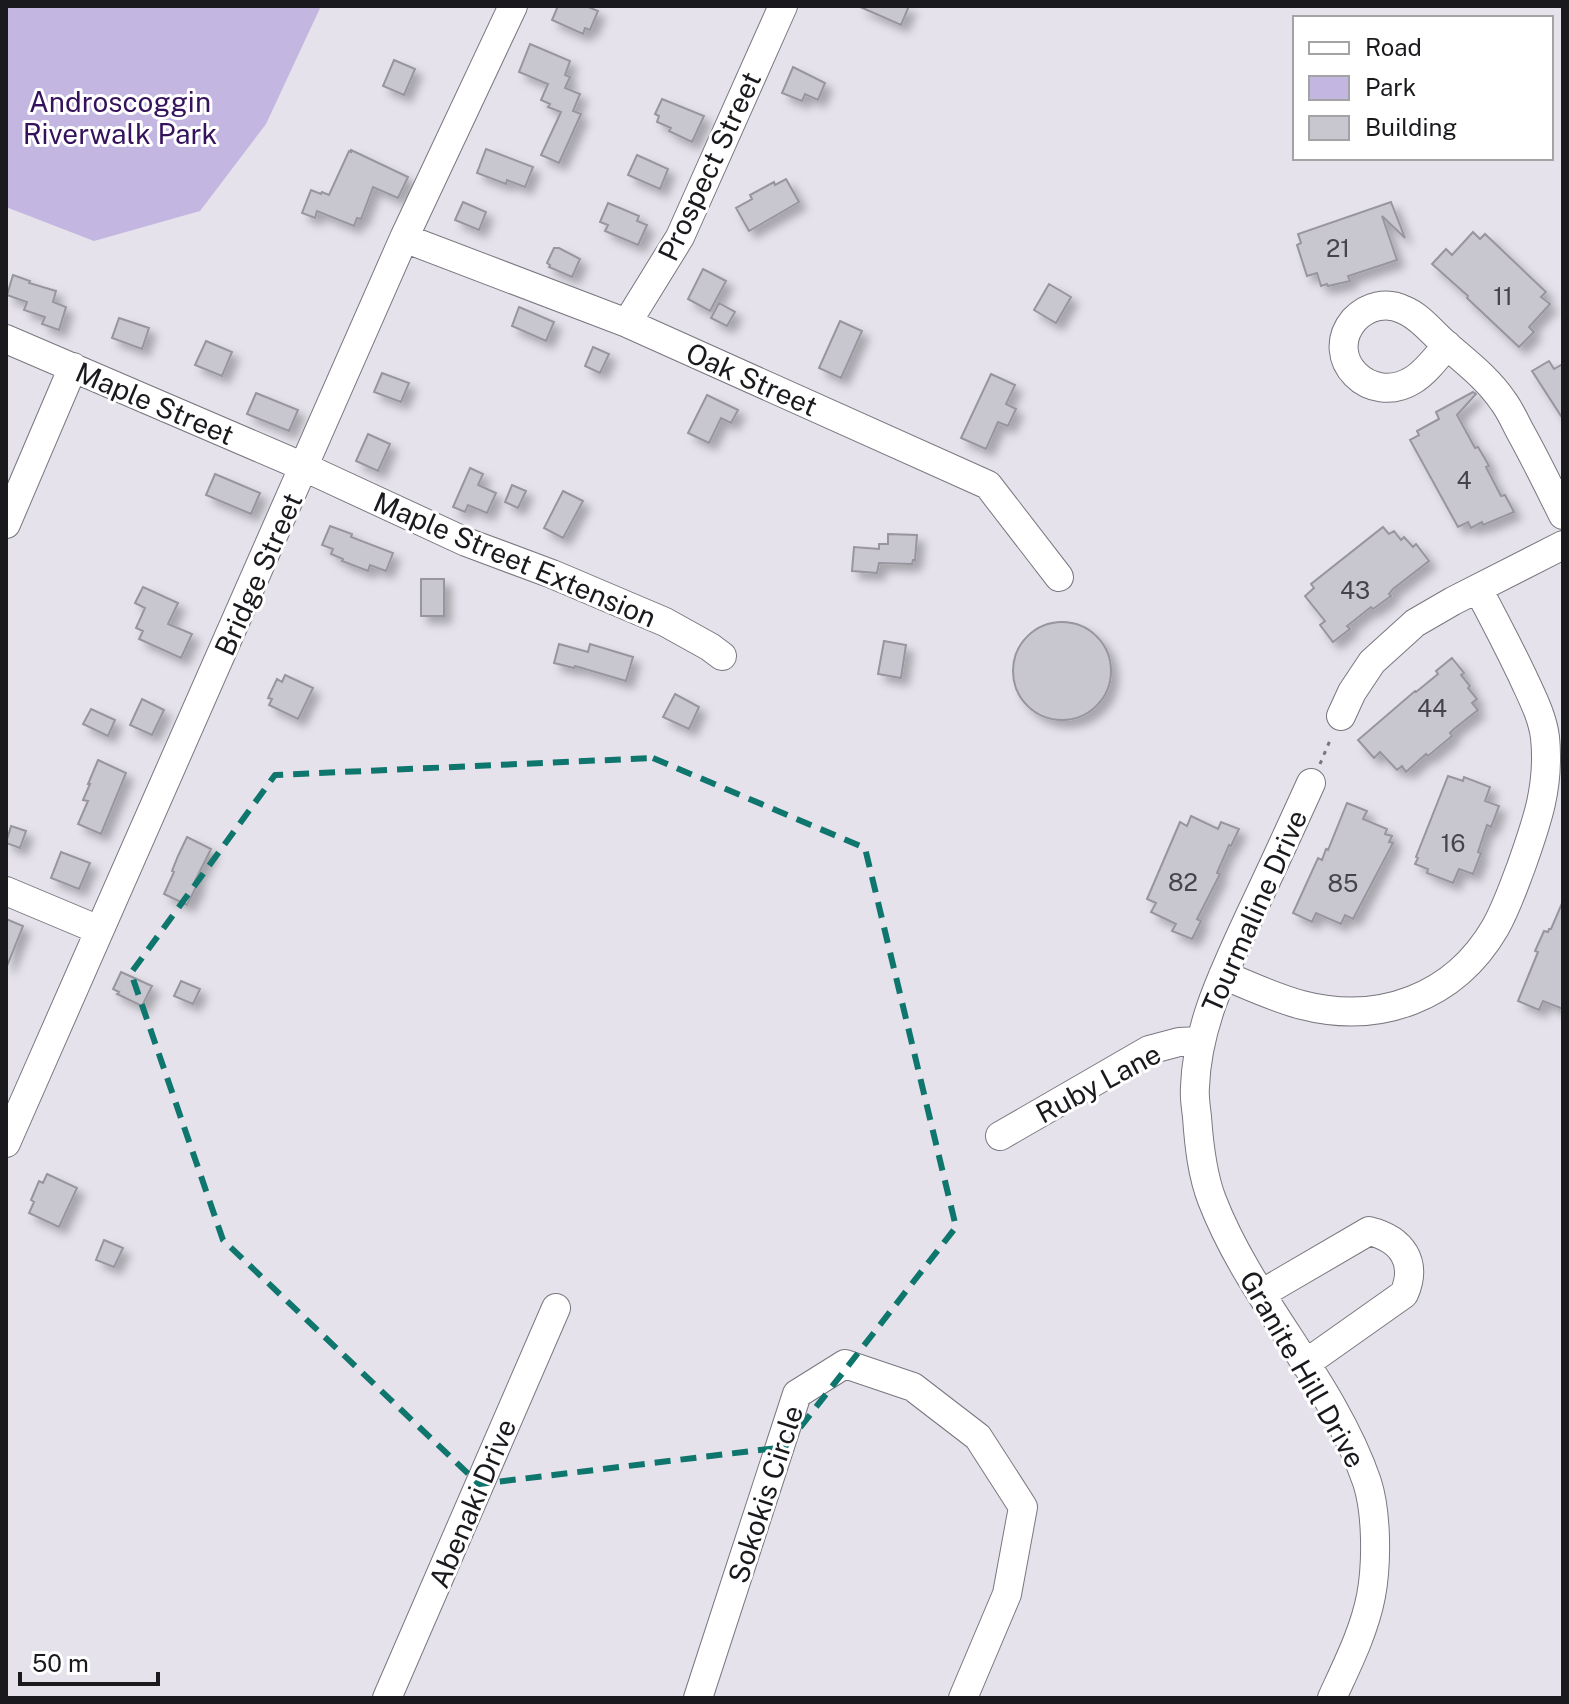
<svg xmlns="http://www.w3.org/2000/svg" width="1569" height="1704" viewBox="0 0 1569 1704" font-family="'Public Sans',sans-serif">
<style>
.green{fill:#c3b6e0}
.building{fill:#c8c6cf;stroke:#98959e;stroke-width:2;filter:url(#shadow)}
.lines{fill:none;stroke-linecap:round;stroke-linejoin:round}
.minor-casing{stroke:#79777f;stroke-width:30}
.path{stroke:#78777d;stroke-width:3;stroke-dasharray:4 6;stroke-linecap:butt}
.minor{stroke:#fff;stroke-width:28}
.marked{fill:none;stroke:#0f766e;stroke-width:6;stroke-dasharray:16 10;stroke-linejoin:round}
.labels{text-anchor:middle;dominant-baseline:central;stroke-width:6;stroke-linejoin:round;paint-order:stroke}
.number-label{font-size:24px;fill:#46444a}
.park-label{font-size:28px;fill:#34125c;stroke:#fff}
.street-label{font-size:28px;fill:#1a191d;stroke:#fff}
</style>
<defs>
<filter id="shadow"><feDropShadow dx="7" dy="7" stdDeviation="4" flood-color="#0004"/></filter>
</defs>
<rect width="100%" height="100%" fill="#e5e2eb"/>
<path class="green" d="M 6,6 L 321,6 L 266,124 L 200,211 L 94,241 L 6,207 Z"/>
<path class="building" d="M 558,6 L 586,6 L 598,11 L 590,30 L 585,28 L 583,34 L 552,20 Z
M 858,6 L 909,6 L 901,25 Z
M 530,44 L 570,61 L 565,75 L 570,77 L 565,88 L 580,94 L 573,111 L 581,114 L 559,163 L 541,155 L 561,112 L 548,107 L 550,104 L 541,100 L 548,84 L 519,72 Z
M 394,60 L 415,69 L 404,95 L 383,86 Z
M 793,67 L 825,83 L 818,100 L 805,94 L 802,101 L 782,93 Z
M 662,99 L 704,116 L 692,142 L 669,131 L 671,128 L 657,122 L 659,116 L 655,114 Z
M 486,149 L 533,167 L 525,187 L 507,180 L 506,184 L 477,173 Z
M 351,150 L 408,177 L 398,198 L 373,187 L 361,219 L 357,218 L 354,226 L 317,211 L 315,218 L 302,213 L 311,190 L 321,194 L 322,192 L 329,195 L 349,151 L 351,152 Z
M 637,155 L 668,169 L 660,189 L 628,175 Z
M 786,179 L 799,202 L 749,231 L 736,208 L 752,199 L 750,195 L 774,182 L 775,185 Z
M 463,202 L 486,212 L 479,230 L 455,220 Z
M 1391,202 L 1405,238 L 1382,216 L 1397,260 L 1348,276 L 1350,281 L 1328,286 L 1327,284 L 1321,286 L 1317,273 L 1307,276 L 1297,245 L 1301,243 L 1298,234 Z
M 608,203 L 639,216 L 637,221 L 647,225 L 638,245 L 605,231 L 608,225 L 600,222 Z
M 1473,232 L 1480,239 L 1485,234 L 1546,292 L 1541,297 L 1550,304 L 1529,327 L 1534,332 L 1519,347 L 1467,298 L 1468,296 L 1432,264 L 1446,249 L 1452,255 Z
M 554,248 L 559,248 L 580,259 L 572,277 L 549,267 L 550,265 L 547,263 Z
M 703,269 L 726,281 L 710,311 L 688,299 Z
M 13,275 L 30,281 L 29,283 L 56,291 L 53,302 L 66,307 L 59,330 L 42,324 L 45,317 L 24,310 L 27,302 L 7,295 Z
M 1049,284 L 1071,297 L 1056,323 L 1034,310 Z
M 719,303 L 735,312 L 727,326 L 711,318 Z
M 519,307 L 554,322 L 546,341 L 512,326 Z
M 119,318 L 149,328 L 142,349 L 112,338 Z
M 840,321 L 862,331 L 841,378 L 819,368 Z
M 206,341 L 232,352 L 222,376 L 195,365 Z
M 593,347 L 609,354 L 600,373 L 585,366 Z
M 1549,361 L 1554,369 L 1563,364 L 1563,419 L 1532,371 Z
M 382,373 L 409,383 L 401,402 L 374,392 Z
M 991,374 L 1015,385 L 1006,404 L 1016,409 L 1008,426 L 998,422 L 986,449 L 961,438 Z
M 1473,392 L 1476,394 L 1457,415 L 1475,448 L 1478,447 L 1484,457 L 1489,466 L 1486,467 L 1501,496 L 1505,495 L 1514,512 L 1483,525 L 1482,522 L 1471,528 L 1468,522 L 1458,527 L 1410,440 L 1419,435 L 1417,431 L 1439,419 L 1436,412 Z
M 256,393 L 298,410 L 289,431 L 247,414 Z
M 707,395 L 738,410 L 731,423 L 721,418 L 709,443 L 688,433 Z
M 368,434 L 390,444 L 378,471 L 356,461 Z
M 470,468 L 483,474 L 478,485 L 496,493 L 487,513 L 468,505 L 465,512 L 453,507 Z
M 215,474 L 260,493 L 251,514 L 206,495 Z
M 512,485 L 526,491 L 518,508 L 505,502 Z
M 563,491 L 583,501 L 563,538 L 544,528 Z
M 330,526 L 352,534 L 351,537 L 393,553 L 386,571 L 370,565 L 368,571 L 342,561 L 343,559 L 331,554 L 333,549 L 322,545 Z
M 1383,527 L 1389,534 L 1394,531 L 1401,540 L 1404,537 L 1413,547 L 1416,544 L 1429,561 L 1393,589 L 1389,594 L 1391,596 L 1373,609 L 1371,607 L 1347,626 L 1350,629 L 1333,642 L 1320,625 L 1325,621 L 1305,596 L 1314,588 L 1311,584 Z
M 888,534 L 917,535 L 915,560 L 913,560 L 912,564 L 879,563 L 877,573 L 852,571 L 854,547 L 879,549 L 879,544 L 888,544 Z
M 421,579 L 444,579 L 444,616 L 421,616 Z
M 143,587 L 178,603 L 168,624 L 192,634 L 181,658 L 139,639 L 143,631 L 136,628 L 145,608 L 135,603 Z
M1013 671a49 49 0 1 1 98 0a49 49 0 1 1-98 0Z
M 884,641 L 906,645 L 901,678 L 878,674 Z
M 559,644 L 588,652 L 590,644 L 633,657 L 626,681 L 575,666 L 574,668 L 554,663 Z
M 1452,658 L 1464,673 L 1461,675 L 1470,686 L 1468,688 L 1477,699 L 1472,703 L 1478,710 L 1454,729 L 1450,733 L 1452,736 L 1428,756 L 1426,754 L 1406,772 L 1402,766 L 1397,770 L 1380,752 L 1374,758 L 1358,740 L 1415,691 L 1416,692 L 1438,674 L 1436,671 Z
M 285,675 L 313,688 L 298,719 L 269,705 L 272,699 L 268,698 L 277,679 L 282,682 Z
M 675,694 L 699,707 L 689,729 L 663,717 Z
M 142,699 L 164,710 L 152,735 L 130,725 Z
M 91,709 L 115,720 L 108,736 L 83,724 Z
M 98,760 L 126,773 L 101,834 L 78,824 L 88,801 L 83,800 L 90,784 L 88,784 Z
M 1448,776 L 1463,781 L 1464,777 L 1490,787 L 1485,801 L 1499,806 L 1491,827 L 1487,825 L 1478,852 L 1481,853 L 1473,874 L 1459,869 L 1453,883 L 1427,873 L 1428,869 L 1415,864 L 1418,858 L 1416,857 Z
M 1347,803 L 1367,811 L 1363,819 L 1387,829 L 1385,834 L 1392,836 L 1389,842 L 1393,843 L 1353,919 L 1345,915 L 1341,924 L 1316,913 L 1312,922 L 1293,913 L 1318,858 L 1322,860 L 1326,849 L 1328,850 Z
M 1191,816 L 1218,829 L 1221,822 L 1239,829 L 1231,846 L 1229,845 L 1217,873 L 1220,874 L 1197,919 L 1201,921 L 1192,939 L 1172,931 L 1176,924 L 1151,912 L 1156,903 L 1147,899 L 1180,822 L 1187,826 Z
M 11,826 L 26,831 L 20,848 L 6,843 Z
M 187,837 L 211,849 L 195,881 L 198,883 L 187,905 L 164,894 L 174,872 L 172,871 L 178,856 Z
M 61,852 L 90,863 L 79,889 L 51,878 Z
M 1563,901 L 1563,1009 L 1543,1001 L 1539,1010 L 1518,1001 L 1538,952 L 1535,951 L 1544,931 L 1548,932 L 1549,929 L 1551,929 Z
M 6,919 L 23,926 L 7,966 L 6,966 Z
M 121,972 L 152,986 L 142,1006 L 117,994 L 119,992 L 113,989 Z
M 181,981 L 200,989 L 193,1004 L 174,996 Z
M 47,1174 L 77,1188 L 59,1227 L 29,1213 L 34,1202 L 31,1200 L 39,1181 L 43,1183 Z
M 104,1240 L 123,1248 L 114,1267 L 96,1260 Z"/>
<g class="lines">
<defs>
<path id="minor" d="M 404,238 L 627,323 L 988,485 L 1059,577
M 627,323 L 680,237 L 783,6
M 6,339 L 304,467 L 466,542 L 552,574 L 665,622 L 710,647 L 722,656
M 1447,345 C 1437,357 1426,372 1413,380 C 1370,407 1322,358 1354,320 C 1367,306 1387,301 1404,310 C 1419,316 1430,330 1442,341 C 1463,360 1487,377 1503,401 C 1510,410 1515,422 1521,433 C 1536,460 1549,487 1563,515
M 6,524 L 73,367
M 1341,716 L 1352,692 L 1372,662 L 1415,623 L 1453,601 L 1563,545
M 1311,783 C 1291,827 1271,871 1250,915 C 1225,970 1197,1025 1195,1087 C 1194,1097 1196,1107 1197,1117 C 1199,1145 1202,1174 1212,1200 C 1251,1301 1332,1380 1367,1482 C 1377,1513 1377,1564 1371,1596 C 1364,1632 1347,1665 1332,1698
M 6,891 L 99,930
M 1223,975 C 1248,985 1275,998 1302,1005 C 1379,1025 1454,998 1495,928 C 1506,909 1513,888 1521,867 C 1537,822 1550,786 1545,737 C 1542,715 1531,695 1522,675 C 1508,646 1493,617 1478,589
M 1000,1136 L 1149,1050 L 1179,1042 L 1200,1041
M 6,1143 L 404,238 L 513,6
M 1261,1294 L 1369,1231 C 1402,1239 1418,1262 1404,1294 L 1305,1364
M 387,1698 L 556,1308
M 698,1698 L 797,1394 L 845,1364 L 913,1387 L 978,1437 L 1023,1507 L 1007,1594 L 963,1698"/>
</defs>
<use href="#minor" class="minor-casing"/>
<path class="path" d="M 1320,764 L 1331,738"/>
<use href="#minor" class="minor"/>
</g>
<path class="marked" d="M 653,758 L 865,848 L 956,1227 L 785,1447 L 479,1484 L 223,1240 L 131,973 L 275,775 Z"/>
<g class="labels">
<g class="number-label">
<text x="1338" y="248">21</text>
<text x="1503" y="296">11</text>
<text x="1464" y="480">4</text>
<text x="1355" y="590">43</text>
<text x="1432" y="708">44</text>
<text x="1453" y="843">16</text>
<text x="1183" y="882">82</text>
<text x="1343" y="883">85</text>
</g>
<g class="park-label">
<text x="120" y="101">Androscoggin<tspan x="120" dy="32">Riverwalk Park</tspan></text>
</g>
<g class="street-label">
<text transform="translate(709 166) rotate(-65)">Prospect Street</text>
<text transform="translate(752 379) rotate(24)">Oak Street</text>
<text transform="translate(155 403) rotate(23)">Maple Street</text>
<text transform="translate(515 559) rotate(23)">Maple Street Extension</text>
<text transform="translate(258 574) rotate(-66)">Bridge Street</text>
<text transform="translate(1254 911) rotate(-66)">Tourmaline Drive</text>
<text transform="translate(1098 1083) rotate(-28)">Ruby Lane</text>
<text transform="translate(1303 1369) rotate(60)">Granite Hill Drive</text>
<text transform="translate(765 1494) rotate(-72)">Sokokis Circle</text>
<text transform="translate(472 1503) rotate(-67)">Abenaki Drive</text>
</g>
</g>
<rect width="1569" height="1704" fill="none" stroke="#1a191d" stroke-width="16"/>
<rect x="1293" y="16" width="260" height="144" fill="#ffffff" stroke="#a3a3a5" stroke-width="2"/>
<rect x="1309" y="42" width="40" height="12" fill="#ffffff" stroke="#a3a3a5" stroke-width="2"/>
<text x="1365" y="56" font-size="24" fill="#1a191d">Road</text>
<rect x="1309" y="76" width="40" height="24" fill="#c3b6e0" stroke="#a3a3a5" stroke-width="2"/>
<text x="1365" y="96" font-size="24" fill="#1a191d">Park</text>
<rect x="1309" y="116" width="40" height="24" fill="#c8c6cf" stroke="#a3a3a5" stroke-width="2"/>
<text x="1365" y="136" font-size="24" fill="#1a191d">Building</text>
<path d="M20 1672v12h138v-12" fill="none" stroke="#1a191d" stroke-width="4"/>
<text x="32" y="1672" font-size="24" fill="#1a191d" stroke="#ffffff" stroke-width="6" paint-order="stroke">50 m</text>
</svg>
